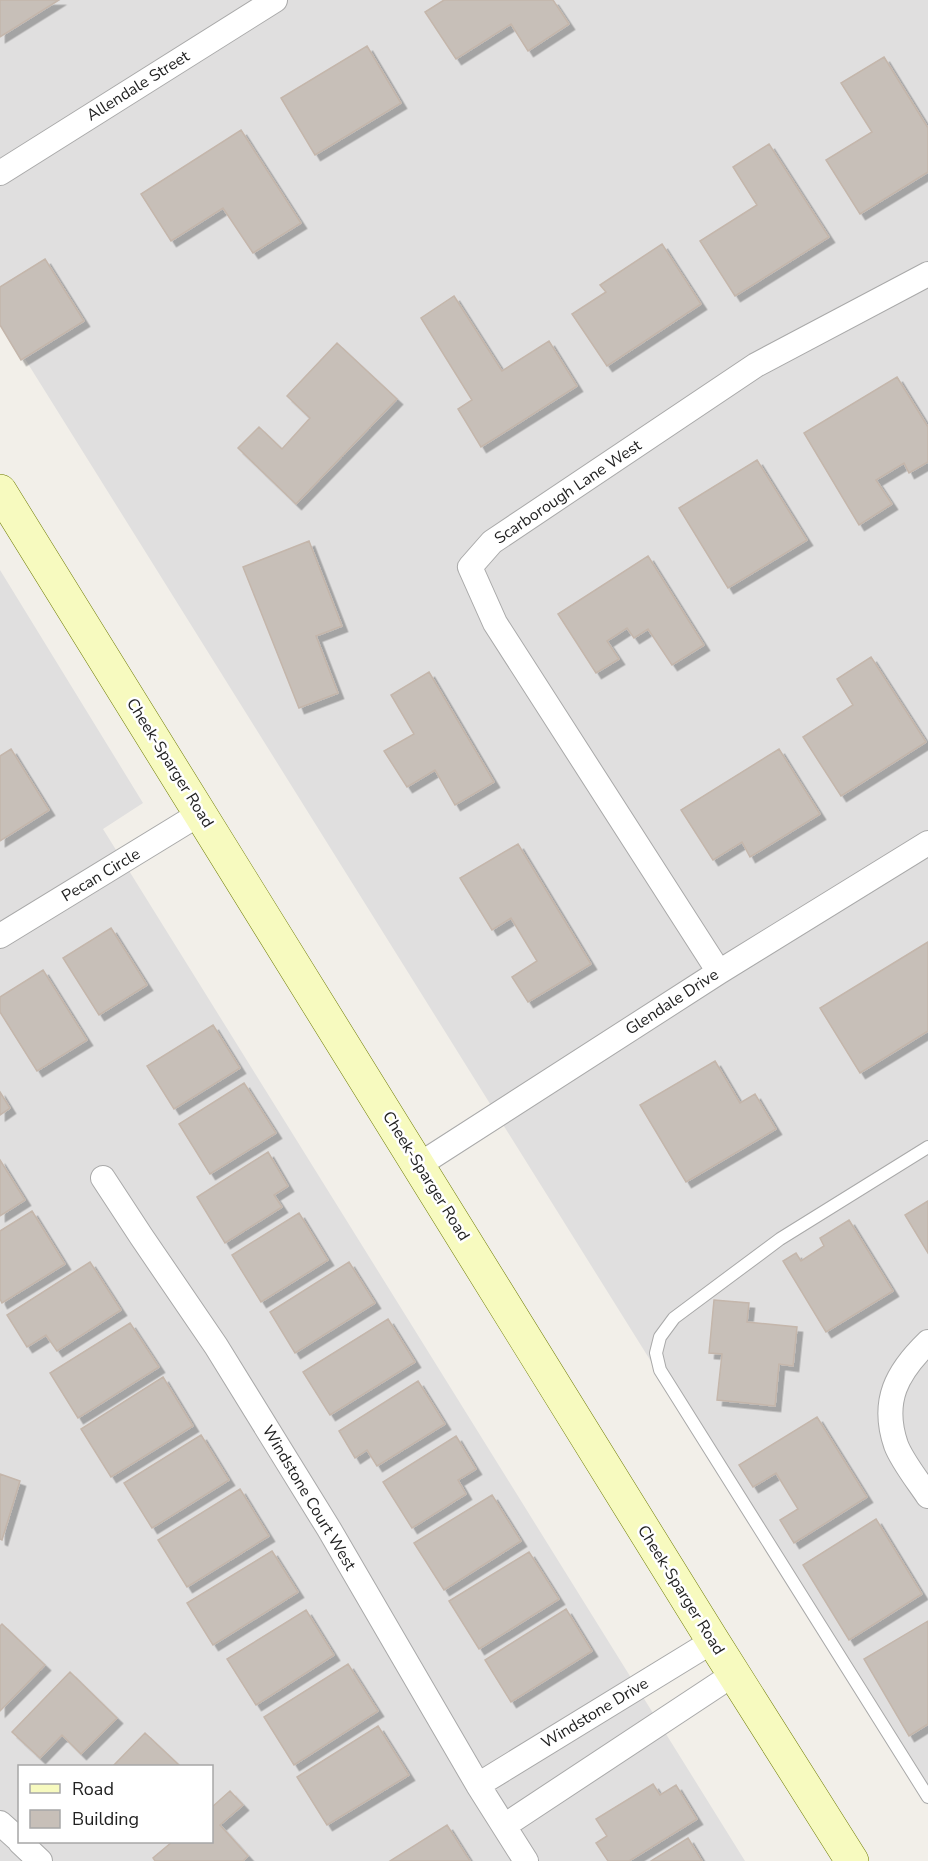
<svg xmlns="http://www.w3.org/2000/svg" width="928" height="1861" viewBox="0 0 928 1861" font-family="'Nunito Sans',sans-serif">
<style>
.residential{fill:#e0dfdf;fill-rule:evenodd}
.building{fill:#c7bfb8;stroke:#c4b6ab;stroke-width:1.5;filter:url(#shadow)}
.lines{fill:none;stroke-linecap:round;stroke-linejoin:round}
.service-casing{stroke:#a9a9a9;stroke-width:14}
.minor-casing{stroke:#a9a9a9;stroke-width:26}
.secondary-casing{stroke:#707d05;stroke-width:34}
.service{stroke:#fff;stroke-width:12}
.minor{stroke:#fff;stroke-width:24}
.secondary{stroke:#f7fabf;stroke-width:33}
.labels{text-anchor:middle;dominant-baseline:central;stroke-width:5;stroke-linejoin:round;paint-order:stroke}
.street-label{font-size:16px;fill:#222;stroke:#fff}
</style>
<defs>
<filter id="shadow"><feDropShadow dx="5.5" dy="5.5" stdDeviation="0" flood-color="#0004"/></filter>
</defs>
<rect width="100%" height="100%" fill="#f2efe9"/>
<path class="residential" d="M 0,0 L 928,0 L 928,1805 L 0,319 Z
M 0,570 L 143,803 L 103,829 L 745,1861 L 0,1861 ZM 20,1766 L 212,1766 L 212,1842 L 20,1842 Z"/>
<path class="building" d="M 0,0 L 59,0 L 0,37 Z
M 444,0 L 553,0 L 569,24 L 528,51 L 511,24 L 456,59 L 425,12 Z
M 367,46 L 401,103 L 315,155 L 281,98 Z
M 884,57 L 928,128 L 928,172 L 860,214 L 826,160 L 872,132 L 841,83 Z
M 241,130 L 301,223 L 253,253 L 223,208 L 171,241 L 141,194 Z
M 769,144 L 829,237 L 735,296 L 700,241 L 757,205 L 733,167 Z
M 662,244 L 701,304 L 607,366 L 572,314 L 606,292 L 600,285 Z
M 45,259 L 84,321 L 21,360 L 0,325 L 0,287 Z
M 454,296 L 502,371 L 549,341 L 577,386 L 481,447 L 458,409 L 472,400 L 421,318 Z
M 337,343 L 397,399 L 296,504 L 238,448 L 259,427 L 282,449 L 310,418 L 287,396 Z
M 897,377 L 928,427 L 928,462 L 909,473 L 904,463 L 876,480 L 892,504 L 859,525 L 804,433 Z
M 757,460 L 807,540 L 728,588 L 679,508 Z
M 309,541 L 342,626 L 316,636 L 338,693 L 299,708 L 243,567 Z
M 648,556 L 704,645 L 672,665 L 648,629 L 634,638 L 627,628 L 607,641 L 619,659 L 596,673 L 558,614 Z
M 871,657 L 926,742 L 841,796 L 803,737 L 853,705 L 837,679 Z
M 429,672 L 494,782 L 455,805 L 435,770 L 407,787 L 384,751 L 414,734 L 391,695 Z
M 11,749 L 49,810 L 0,841 L 0,756 Z
M 779,749 L 820,814 L 750,857 L 742,842 L 713,860 L 681,810 Z
M 518,844 L 591,964 L 528,1002 L 512,977 L 537,961 L 511,918 L 492,930 L 460,878 Z
M 111,928 L 147,985 L 99,1015 L 63,958 Z
M 928,942 L 928,1031 L 860,1073 L 820,1008 Z
M 43,970 L 87,1040 L 37,1071 L 0,1012 L 0,997 Z
M 213,1025 L 240,1068 L 174,1109 L 147,1066 Z
M 715,1061 L 740,1103 L 755,1094 L 776,1129 L 686,1182 L 640,1105 Z
M 244,1083 L 276,1133 L 210,1174 L 179,1124 Z
M 0,1092 L 10,1108 L 0,1115 Z
M 268,1152 L 288,1186 L 274,1195 L 282,1207 L 225,1243 L 197,1197 Z
M 0,1160 L 25,1200 L 0,1216 Z
M 928,1201 L 928,1253 L 905,1215 Z
M 32,1211 L 65,1264 L 2,1303 L 0,1299 L 0,1231 Z
M 299,1213 L 328,1260 L 261,1302 L 232,1255 Z
M 849,1220 L 893,1291 L 826,1332 L 783,1261 L 796,1253 L 801,1261 L 824,1246 L 820,1238 Z
M 90,1262 L 121,1310 L 57,1351 L 46,1335 L 27,1347 L 7,1315 Z
M 349,1262 L 375,1303 L 295,1353 L 270,1312 Z
M 714,1300 L 749,1303 L 747,1322 L 797,1327 L 793,1366 L 779,1364 L 775,1406 L 717,1400 L 722,1354 L 709,1353 Z
M 388,1319 L 415,1362 L 330,1415 L 303,1372 Z
M 130,1323 L 159,1367 L 78,1418 L 50,1373 Z
M 163,1377 L 193,1426 L 111,1477 L 81,1429 Z
M 418,1381 L 445,1424 L 377,1466 L 367,1450 L 355,1458 L 339,1431 Z
M 817,1417 L 867,1497 L 794,1543 L 780,1520 L 798,1509 L 776,1473 L 753,1487 L 739,1465 Z
M 201,1435 L 229,1480 L 152,1528 L 124,1483 Z
M 456,1436 L 476,1469 L 458,1480 L 466,1494 L 412,1528 L 383,1482 Z
M 0,1474 L 20,1481 L 2,1540 L 0,1539 Z
M 240,1489 L 269,1536 L 187,1587 L 158,1540 Z
M 492,1495 L 521,1541 L 444,1590 L 414,1543 Z
M 876,1519 L 922,1594 L 849,1640 L 803,1565 Z
M 272,1551 L 298,1592 L 213,1645 L 187,1603 Z
M 529,1552 L 559,1599 L 479,1649 L 449,1601 Z
M 566,1609 L 592,1651 L 511,1702 L 485,1660 Z
M 306,1610 L 334,1655 L 256,1705 L 227,1659 Z
M 928,1621 L 928,1724 L 909,1736 L 864,1659 Z
M 2,1624 L 45,1665 L 0,1711 L 0,1626 Z
M 348,1664 L 378,1711 L 294,1765 L 264,1717 Z
M 70,1672 L 117,1718 L 81,1754 L 62,1735 L 40,1758 L 12,1732 Z
M 378,1726 L 409,1775 L 327,1825 L 297,1777 Z
M 145,1733 L 180,1766 L 113,1766 Z
M 653,1784 L 660,1795 L 676,1785 L 697,1819 L 629,1861 L 608,1861 L 596,1843 L 607,1836 L 596,1819 Z
M 230,1791 L 243,1805 L 220,1825 L 248,1856 L 243,1861 L 155,1861 L 153,1858 L 172,1842 L 212,1842 L 212,1807 Z
M 447,1825 L 470,1861 L 390,1861 Z
M 688,1838 L 702,1861 L 651,1861 Z"/>
<g class="lines">
<defs>
<path id="service" d="M 928,1147 L 780,1239 L 674,1318 L 660,1337 L 656,1353 L 660,1370 L 928,1797"/>
<path id="minor" d="M 0,173 L 275,0
M 0,936 L 201,813
M 719,972 L 495,623 L 470,567 L 492,542 L 756,365 L 928,274
M 419,1165 L 719,972 L 928,843
M 103,1178 L 141,1236 L 216,1346 L 329,1529 L 478,1785 L 526,1861
M 928,1342 C 897,1372 881,1401 896,1445 C 902,1461 918,1481 928,1496
M 478,1785 L 713,1641
M 0,1823 L 20,1841
M 504,1826 L 734,1674
M 20,1842 L 40,1861"/>
<path id="secondary" d="M 0,491 L 713,1641 L 852,1861"/>
</defs>
<use href="#service" class="service-casing"/>
<use href="#minor" class="minor-casing"/>
<use href="#secondary" class="secondary-casing"/>
<use href="#service" class="service"/>
<use href="#minor" class="minor"/>
<use href="#secondary" class="secondary"/>
</g>
<g class="labels">
<g class="street-label">
<text transform="translate(138 86) rotate(-32)">Allendale Street</text>
<text transform="translate(568 492) rotate(-34)">Scarborough Lane West</text>
<text transform="translate(170 763) rotate(58)">Cheek-Sparger Road</text>
<text transform="translate(101 875) rotate(-31)">Pecan Circle</text>
<text transform="translate(672 1002) rotate(-33)">Glendale Drive</text>
<text transform="translate(426 1176) rotate(58)">Cheek-Sparger Road</text>
<text transform="translate(309 1498) rotate(59)">Windstone Court West</text>
<text transform="translate(681 1590) rotate(58)">Cheek-Sparger Road</text>
<text transform="translate(595 1713) rotate(-31)">Windstone Drive</text>
</g>
</g>
<rect x="18" y="1765" width="195" height="78" fill="#ffffff" stroke="#a7a7a7" stroke-width="1.5"/>
<rect x="30" y="1784" width="30" height="9" fill="#f7fabf" stroke="#a7a7a7" stroke-width="1.5"/>
<text x="72" y="1795" font-size="18" fill="#222222">Road</text>
<rect x="30" y="1810" width="30" height="18" fill="#c7bfb8" stroke="#a7a7a7" stroke-width="1.5"/>
<text x="72" y="1825" font-size="18" fill="#222222">Building</text>
</svg>
